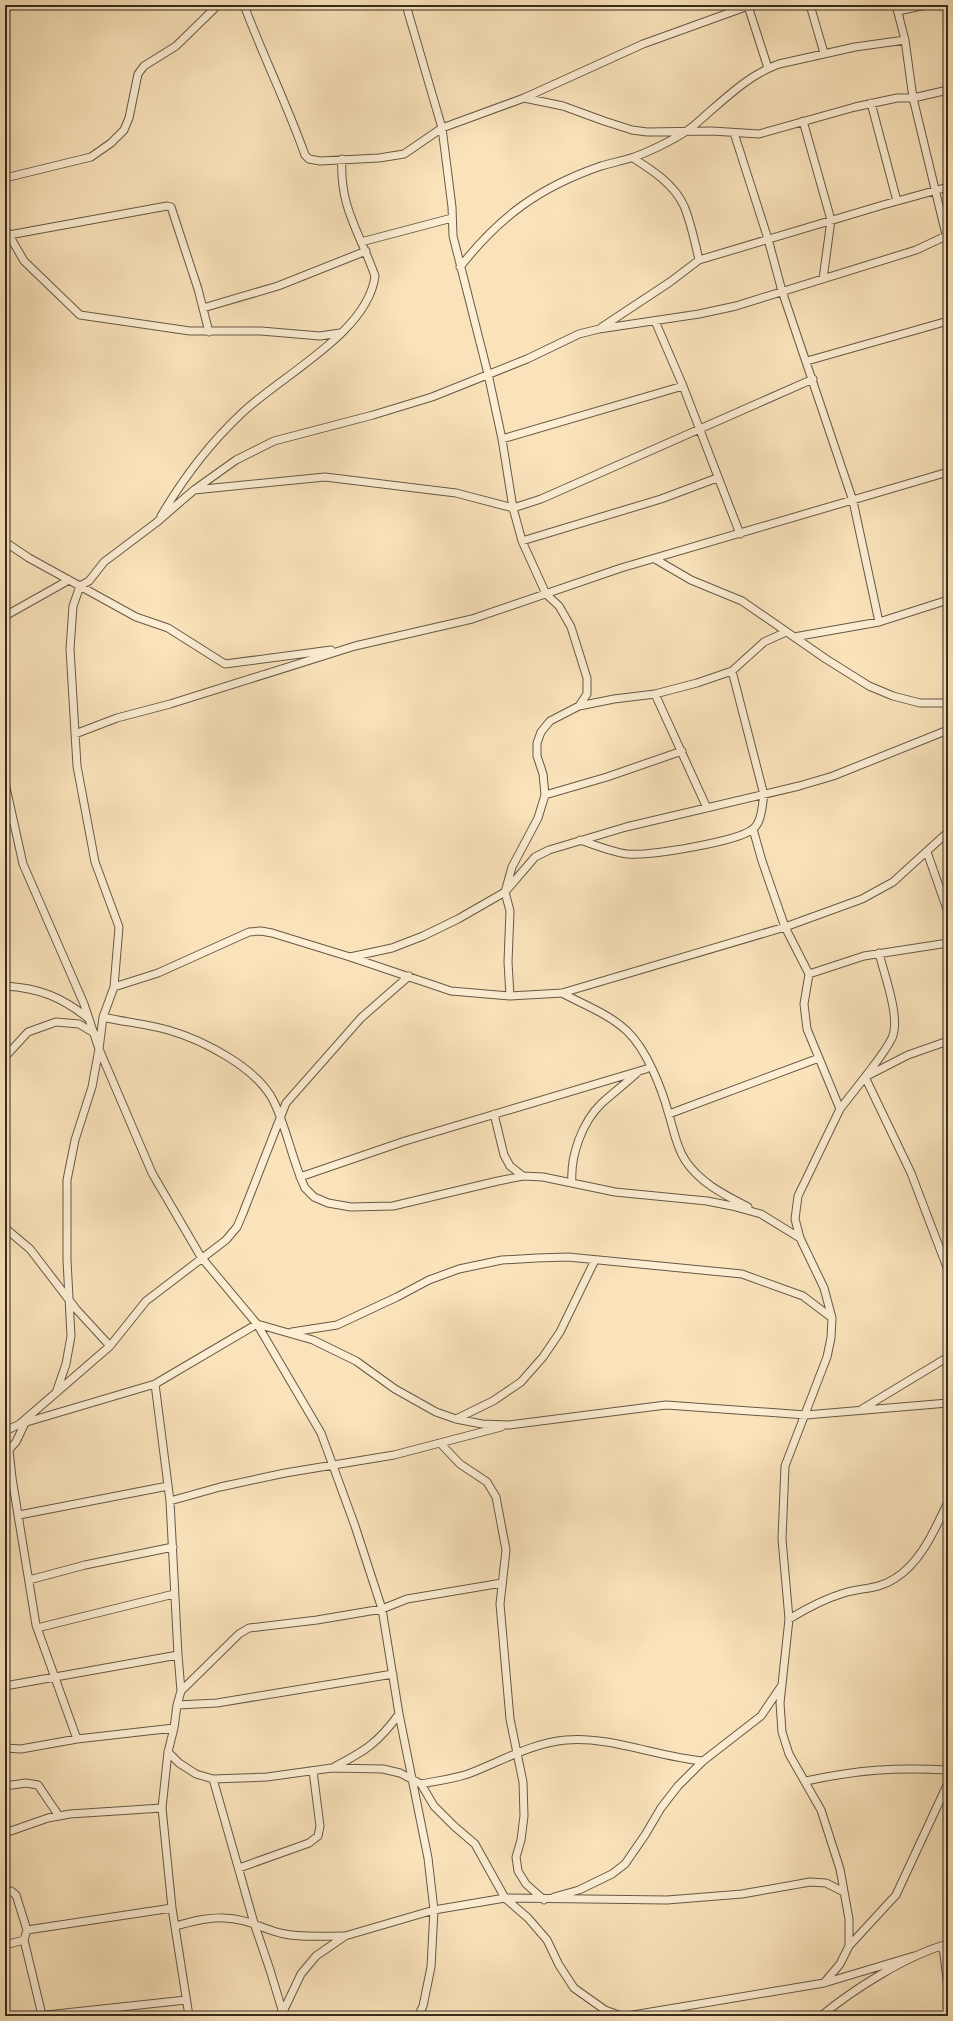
<svg xmlns="http://www.w3.org/2000/svg" width="953" height="2021" viewBox="0 0 953 2021" font-family="'EB Garamond',serif">
<style>
.lines{fill:none;stroke-linecap:round;stroke-linejoin:round}
.minor-casing{stroke:#665945;stroke-width:9}
.minor{stroke:#fcedd3;stroke-width:7}
</style>
<rect width="100%" height="100%" fill="#fae3bb"/>
<filter id="stains"><feTurbulence type="fractalNoise" baseFrequency=".005" numOctaves="4"/><feColorMatrix values="0 0 0 0 .2 0 0 0 0 .09 0 0 0 0 .02 0 0 0 .5 -.17"/></filter>
<radialGradient id="worn" r=".72"><stop offset=".6" stop-color="#630" stop-opacity="0"/><stop offset="1" stop-color="#630" stop-opacity=".3"/></radialGradient>
<g class="lines">
<defs>
<path id="minor" d="M 244,5 C 263,56 287,104 305,155 L 309,159 L 320,161 L 379,158 L 404,154 L 442,128 L 524,98 L 643,44 L 751,5
M 406,5 L 442,128 L 452,207 L 453,236 L 488,374 L 502,439 L 513,508 L 522,541 L 546,594 L 559,606 L 571,627 L 587,678 L 587,694 L 579,706
M 810,5 L 824,53
M 896,5 L 905,40 L 913,98 L 948,243
M 748,6 L 768,68
M 898,11 L 926,5
M 524,98 L 563,106 L 604,121 L 632,130 L 647,132 L 712,131 L 759,134 L 855,107 L 897,98 L 913,98 L 948,90
M 871,103 L 897,201
M 803,121 L 831,220 L 823,279
M 734,133 L 768,239 L 782,291 L 853,501 L 879,622
M 633,158 C 652,170 674,184 684,206 C 691,223 695,242 699,260
M 5,178 L 91,157 L 111,143 L 124,130 L 129,118 L 138,74 L 144,66 L 176,46 L 218,5
M 5,228 L 24,261 L 80,315 L 190,331 L 261,331 L 320,336 L 340,333
M 9,235 L 167,206 L 171,207 L 198,289 L 209,332
M 361,242 L 452,218
M 460,267 C 500,216 540,187 601,166 C 611,163 621,161 631,158 C 647,153 671,141 685,132 C 693,127 700,120 707,114 C 729,95 751,74 779,64 L 855,47 L 905,40
M 203,308 L 278,286 L 366,251
M 655,321 L 683,386 L 740,534
M 602,327 L 670,282 L 699,260 L 883,205 L 948,187
M 807,361 L 948,321
M 502,439 L 683,386
M 194,490 L 325,477 L 456,493 L 513,508 L 541,499 L 813,379
M 161,516 C 184,477 208,445 241,414 C 280,376 368,333 375,276 C 360,233 339,207 342,159
M 522,541 L 661,499 L 717,478
M 5,542 L 29,558 L 136,617 L 168,628 L 225,664 L 331,650
M 655,559 L 691,580 L 742,601 L 826,659 L 869,686 L 893,696 L 920,703 L 948,703
M 5,616 L 69,580
M 794,637 L 879,622 L 948,600
M 655,694 L 707,808
M 75,734 L 117,718 L 170,704 L 355,646 L 472,619 L 621,568 L 948,472
M 5,783 L 23,864 L 84,1004 L 99,1049 L 92,1087 L 75,1140 L 67,1180 L 67,1260 L 71,1336 L 66,1364 L 56,1393
M 545,795 L 607,777 L 682,751
M 753,829 L 762,861 L 785,927 L 809,974 L 804,1004 L 807,1029 L 840,1109
M 580,840 C 595,845 612,852 627,854 C 649,856 737,842 753,829 C 762,822 762,805 764,795 L 732,671
M 927,852 L 948,912
M 879,953 C 884,974 901,1018 892,1038 C 885,1052 874,1065 865,1077 L 911,1173 L 948,1270
M 350,957 L 451,991 L 510,996 L 562,993 L 785,927 L 862,899 L 893,882 L 948,832
M 809,974 L 864,956 L 948,943
M 5,986 C 39,988 62,997 89,1019
M 114,987 L 158,973 L 249,932 L 261,931 L 272,933 L 350,957 L 392,948 L 423,936 L 458,919 L 505,892 L 535,857 L 549,850 L 626,827 L 799,786 L 833,776 L 948,730
M 562,993 C 584,1005 609,1014 627,1031 C 647,1050 662,1089 669,1115 C 674,1131 676,1146 685,1160 C 700,1183 725,1195 748,1207
M 510,996 L 508,962 L 510,911 L 505,892 L 512,867 L 538,818 L 545,795 L 543,774 L 537,756 L 537,743 L 541,732 L 550,721 L 579,706 L 614,699 L 655,694 L 697,683 L 732,671 L 764,642 L 786,632
M 103,1017 C 124,1022 147,1024 168,1030 C 203,1040 258,1068 274,1102 C 287,1129 292,1160 305,1188 L 314,1197 L 328,1203 L 351,1207 L 393,1206 L 498,1181 L 523,1176 L 543,1177 L 615,1192 L 707,1201 L 732,1206 L 761,1214 L 800,1238
M 5,1057 L 28,1032 L 56,1022 L 79,1024 L 94,1033
M 494,1114 L 504,1155 L 510,1166 L 523,1176
M 669,1114 L 819,1058
M 300,1177 L 405,1141 L 646,1069
M 572,1183 C 570,1156 582,1122 602,1103 C 613,1093 626,1083 637,1073
M 5,1228 L 30,1249 L 76,1309 L 110,1346
M 292,1332 L 337,1325 L 397,1297 L 429,1280 L 459,1269 L 502,1260 L 537,1258 L 568,1257 L 742,1274 L 803,1296 L 832,1318
M 155,1384 L 170,1501 L 178,1655 L 181,1691 L 177,1705 L 174,1728 L 168,1752 L 162,1808 L 172,1908 L 189,2016
M 862,1409 L 948,1357
M 456,1419 L 493,1401 L 521,1382 L 543,1357 L 560,1332 L 595,1260
M 21,1423 L 110,1346 L 146,1301 L 226,1240 L 237,1227 L 243,1213 L 286,1103 L 361,1018 L 409,976
M 5,1431 L 20,1424 L 155,1384 L 257,1324 L 313,1340 L 356,1361 L 395,1389 L 436,1412 L 456,1419 L 482,1424 L 509,1425 L 666,1405 L 806,1415 L 948,1403
M 440,1443 L 460,1464 L 487,1482 L 496,1497 L 506,1550 L 500,1604 L 510,1719 L 523,1782 L 524,1816 L 521,1840 L 516,1857 L 518,1871 L 526,1884 L 544,1900
M 9,1450 L 12,1478 L 36,1625 L 77,1739
M 6,1453 L 16,1442 L 25,1423
M 170,1501 L 220,1487 L 285,1473 L 394,1455 L 501,1427
M 19,1515 L 168,1486
M 29,1580 L 85,1565 L 173,1547
M 789,1619 C 807,1608 824,1599 844,1593 C 860,1588 879,1589 894,1579 C 921,1563 935,1529 948,1502
M 37,1628 L 174,1594
M 5,1686 L 178,1655
M 181,1691 L 239,1634 L 249,1628 L 317,1620 L 382,1609 L 407,1599 L 502,1583
M 177,1705 L 217,1703 L 393,1674
M 5,1748 L 21,1749 L 77,1739 L 174,1728
M 168,1752 L 179,1763 L 196,1774 L 213,1779 L 267,1777 L 332,1768 L 383,1769 L 400,1773 L 421,1784 L 434,1806 L 454,1826 L 475,1844 L 505,1898 L 528,1918 L 547,1940 L 559,1965 L 574,1988 L 605,2010 L 621,2016
M 334,1767 C 365,1751 378,1743 399,1714
M 213,1779 L 254,1923 L 270,1970 L 283,2013
M 806,1781 C 857,1770 895,1767 948,1770
M 421,1784 C 436,1781 453,1779 468,1774 C 500,1762 531,1743 566,1740 C 610,1736 658,1757 703,1761
M 5,1786 L 26,1783 L 38,1785 L 59,1816
M 5,1833 L 48,1818 L 70,1814 L 162,1808
M 239,1868 L 309,1843 L 318,1836 L 320,1826 L 313,1771
M 5,1892 L 11,1891 L 16,1895 L 27,1930 L 24,1940 L 42,2015
M 554,1897 L 579,1890 L 612,1874 L 625,1864 L 645,1835 L 661,1808 L 678,1786 L 703,1761 L 761,1716 L 782,1685
M 175,1926 C 191,1922 207,1917 224,1918 C 244,1918 261,1928 280,1933 C 301,1938 323,1936 344,1936
M 27,1930 L 172,1908
M 5,1945 L 24,1940
M 849,1946 L 896,1895 L 948,1783
M 943,1946 L 948,1988
M 824,1983 L 840,1964 L 849,1946 L 849,1919 L 840,1869 L 821,1810 L 789,1754 L 782,1732 L 780,1703 L 789,1619 L 782,1539 L 785,1466 L 827,1357 L 831,1338 L 832,1318 L 824,1288 L 800,1238 L 795,1219 L 798,1196 L 840,1109 L 865,1077 L 908,1055 L 948,1041
M 37,2016 L 186,2000
M 281,2016 L 301,1974 L 316,1956 L 345,1936 L 434,1910 L 505,1898 L 667,1900 L 742,1894 L 810,1882 L 826,1883 L 844,1892
M 418,2016 L 423,2006 L 431,1967 L 434,1910 L 428,1858 L 399,1714 L 382,1609 L 355,1526 L 321,1433 L 257,1324 L 201,1257 L 152,1173 L 99,1049 L 103,1017 L 114,987 L 119,927 L 95,862 L 77,766 L 70,649 L 73,606 L 80,586 L 89,581 L 104,562 L 157,522 L 194,490 L 236,460 L 274,441 L 373,415 L 432,397 L 527,359 L 579,334 L 599,329 L 699,314 L 736,306 L 916,250 L 946,236
M 627,2016 L 824,1983 L 914,1956
M 821,2016 C 854,1989 907,1955 948,1944"/>
</defs>
<use href="#minor" class="minor-casing"/>
<use href="#minor" class="minor"/>
</g>
<rect width="953" height="2021" fill="none" stroke="#fae3bb" stroke-width="20"/>
<rect x="6" y="6" width="941" height="2009" fill="none" stroke="#352b1e" stroke-width="2"/>
<rect x="10" y="10" width="933" height="2001" fill="none" stroke="#352b1e"/>
<rect width="100%" height="100%" filter="url(#stains)"/>
<rect width="100%" height="100%" fill="url(#worn)"/>
</svg>
